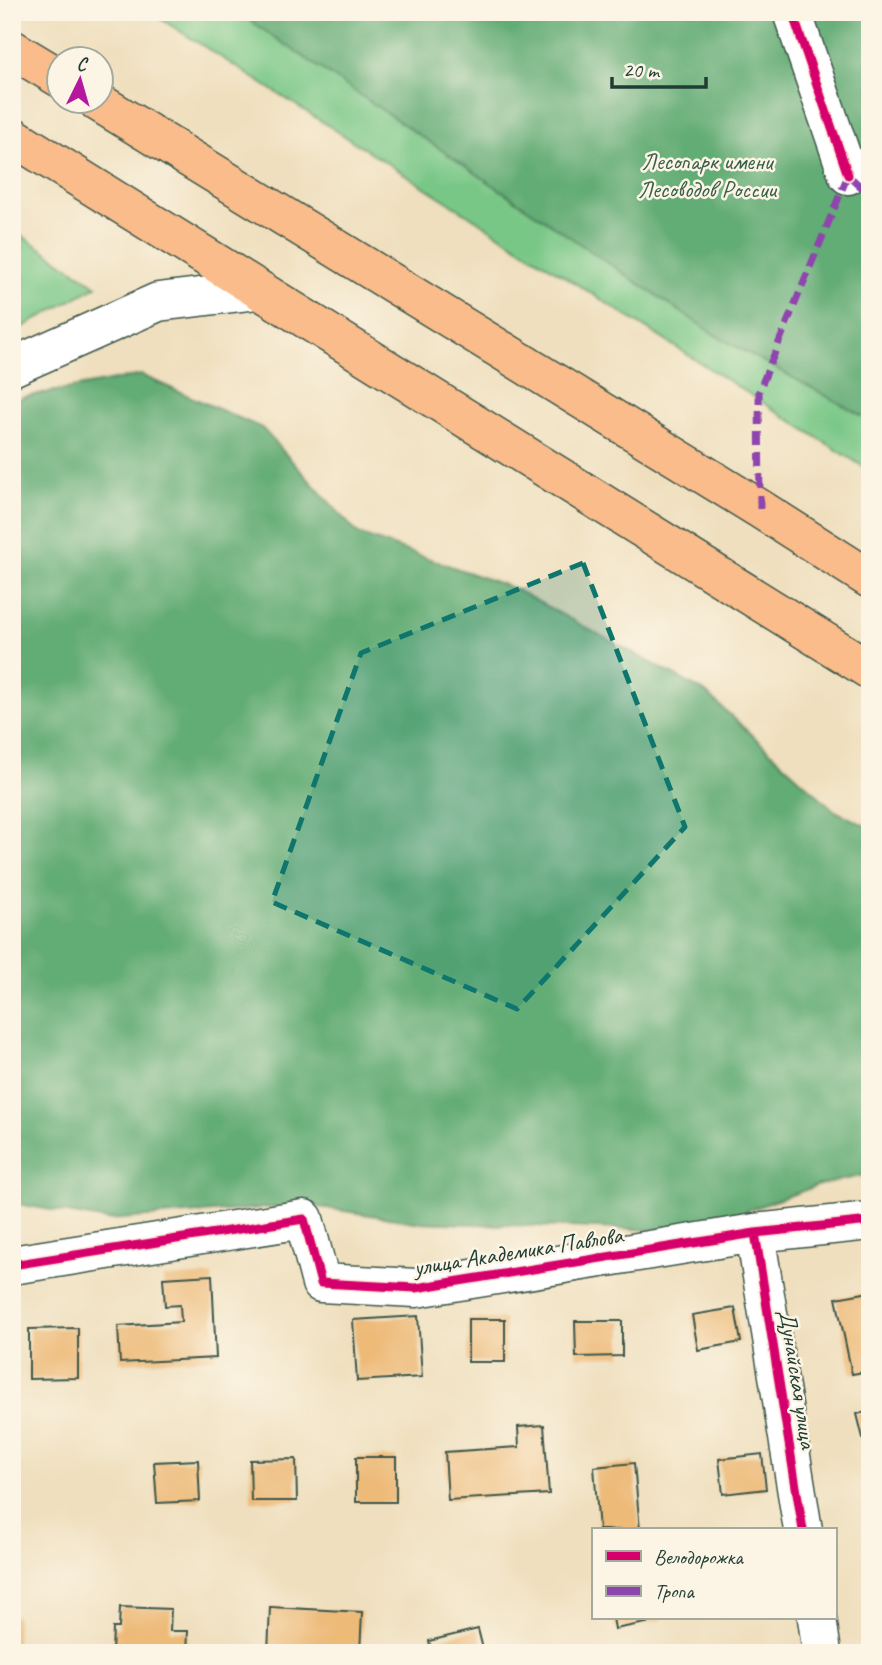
<svg xmlns="http://www.w3.org/2000/svg" width="882" height="1665" viewBox="0 0 882 1665" font-family="Caveat,sans-serif">
<style>
.green{fill:#79c787;stroke:#4c825e;stroke-width:2}
.forest{fill:#62ac74;stroke:#407454;stroke-width:2}
.building{fill:#edba78}
.lines{fill:none;stroke-linecap:round;stroke-linejoin:round}
.minor-casing{stroke:#3e5549;stroke-width:41}
.major-casing{stroke:#3e5549;stroke-width:41}
.minor{stroke:#fff;stroke-width:38}
.major{stroke:#f9bc8a;stroke-width:38}
.quiet{stroke:#8e44ad;stroke-width:7;stroke-dasharray:14 7;stroke-linecap:butt}
.cycleway-casing{stroke:#fcf5e5;stroke-width:13}
.cycleway{stroke:#d6006c;stroke-width:9}
.marked{fill:#0f766e;fill-opacity:0.2;stroke:#0f766e;stroke-width:5;stroke-dasharray:14 9;stroke-linejoin:round}
.labels{text-anchor:middle;dominant-baseline:central;stroke-width:5;stroke-linejoin:round;paint-order:stroke}
.park-label{font-size:24px;fill:#366049;stroke:#fcf5e5}
.street-label{font-size:24px;fill:#1f3d34;stroke:#fcf5e5}
</style>
<rect width="100%" height="100%" fill="#fcf5e5"/>
<filter id="ink" filterUnits="userSpaceOnUse"><feTurbulence type="fractalNoise" baseFrequency=".0143" numOctaves="2"/><feDisplacementMap in="SourceGraphic" scale="14" xChannelSelector="R" yChannelSelector="G"/><feConvolveMatrix kernelMatrix="1 2 1 2 8 2 1 2 1" color-interpolation-filters="sRGB"/></filter>
<filter id="wash" filterUnits="userSpaceOnUse"><feTurbulence type="fractalNoise" baseFrequency=".00686" numOctaves="4" result="noise"/><feDisplacementMap in="SourceGraphic" scale="28" xChannelSelector="R" yChannelSelector="G"/><feGaussianBlur stdDeviation="1.57" result="paint"/><feColorMatrix in="noise" values="0 0 0 0 0 0 0 0 0 0 0 0 0 0 0 0 0 1.4 0 .05"/><feComposite in="paint" operator="in"/></filter>
<g filter="url(#wash)">
<rect width="100%" height="100%" fill="#efdfbe"/>
<path class="green" d="M 150,12 L 870,12 L 870,471 Z
M 12,229 L 97,286 L 12,333 Z"/>
<path class="forest" d="M 237,12 L 870,12 L 870,420 L 715,335 Z
M 141,375 L 262,428 L 358,534 L 513,588 L 705,692 L 835,811 L 870,828 L 870,1174 L 819,1185 L 690,1231 L 415,1222 L 306,1205 L 107,1220 L 12,1203 L 12,402 L 24,397 Z"/>
<g id="blocks">
<path class="building" d="M 212,1275 L 216,1358 L 120,1363 L 118,1326 L 181,1322 L 180,1305 L 165,1306 L 163,1278 Z
M 870,1292 L 870,1371 L 852,1374 L 836,1298 Z
M 735,1308 L 741,1342 L 698,1350 L 692,1315 Z
M 418,1316 L 422,1377 L 357,1381 L 353,1320 Z
M 468,1319 L 505,1319 L 505,1362 L 468,1362 Z
M 575,1321 L 622,1321 L 622,1356 L 576,1357 Z
M 78,1328 L 78,1378 L 29,1379 L 29,1329 Z
M 870,1411 L 870,1462 L 869,1462 L 857,1414 Z
M 544,1425 L 549,1494 L 448,1500 L 445,1452 L 519,1447 L 518,1427 Z
M 762,1454 L 766,1489 L 723,1494 L 719,1459 Z
M 356,1457 L 396,1457 L 396,1502 L 356,1502 Z
M 296,1459 L 297,1501 L 251,1501 L 250,1460 Z
M 198,1460 L 200,1501 L 157,1503 L 154,1462 Z
M 634,1463 L 640,1530 L 599,1530 L 594,1467 Z
M 120,1607 L 171,1609 L 170,1631 L 188,1631 L 187,1653 L 112,1653 L 113,1628 L 119,1628 Z
M 270,1607 L 362,1612 L 360,1653 L 268,1653 Z
M 12,1616 L 17,1616 L 16,1653 L 12,1653 Z
M 613,1618 L 660,1618 L 661,1620 L 615,1629 Z
M 478,1629 L 484,1653 L 432,1653 L 429,1641 Z"/>
</g>
</g>
<g filter="url(#ink)">
<use href="#blocks" fill-opacity="0" stroke="#3e5549" stroke-width="2"/>
<g class="lines">
<defs>
<path id="minor" d="M 792,12 L 848,175
M 12,367 L 158,302 L 258,290
M 755,1233 L 803,1530
M 12,1265 L 304,1219 L 321,1283 L 416,1288 L 755,1233 L 870,1221
M 817,1618 L 822,1653"/>
<path id="major" d="M 12,49 L 60,78
M 98,102 L 760,509 L 870,579
M 12,136 L 870,670"/>
</defs>
<use href="#minor" class="minor-casing"/>
<use href="#major" class="major-casing"/>
<use href="#minor" class="minor"/>
<use href="#major" class="major"/>
<path class="quiet" d="M 760,509 L 759,391 L 848,175 L 870,195"/>
<defs>
<path id="cycleway" d="M 792,12 L 848,175
M 755,1233 L 803,1530
M 12,1265 L 304,1219 L 321,1283 L 416,1288 L 755,1233 L 870,1221"/>
</defs>
<use href="#cycleway" class="cycleway-casing"/>
<use href="#cycleway" class="cycleway"/>
</g>
</g>
<path class="marked" d="M 583,563 L 685,827 L 517,1009 L 272,902 L 361,653 Z"/>
<g class="labels">
<g class="park-label">
<text x="707" y="161">Лесопарк имени<tspan x="707" dy="28">Лесоводов России</tspan></text>
</g>
<g class="street-label">
<text transform="translate(518 1251) rotate(-9)">улица Академика Павлова</text>
<text transform="translate(798 1379) rotate(81)">Дунайская улица</text>
</g>
</g>
<rect width="882" height="1665" fill="none" stroke="#fcf5e5" stroke-width="42"/>
<rect x="592" y="1528" width="245" height="91" fill="#fcf5e5" stroke="#a4ab9e" stroke-width="2"/>
<rect x="606" y="1551" width="35" height="10" fill="#d6006c" stroke="#a4ab9e" stroke-width="2"/>
<text x="654" y="1564" font-size="21" fill="#1f3d34">Велодорожка</text>
<rect x="606" y="1586" width="35" height="10" fill="#8e44ad" stroke="#a4ab9e" stroke-width="2"/>
<text x="654" y="1598" font-size="21" fill="#1f3d34">Тропа</text>
<g transform="translate(80 80) rotate(5)"><circle r="33" fill="#fcf5e5" stroke="#a4ab9e" stroke-width="2"/>
<path d="M0-5L12 26L0 18L-12 26Z" fill="#b5179e"/>
<text y="-10" font-size="19" font-weight="bold" text-anchor="middle" fill="#1f3d34">С</text>
</g>
<path d="M612 77v10h94v-10" fill="none" stroke="#1f3d34" stroke-width="3.5"/>
<text x="623" y="77" font-size="21" fill="#1f3d34" stroke="#fcf5e5" stroke-width="5" paint-order="stroke">20 m</text>
</svg>
